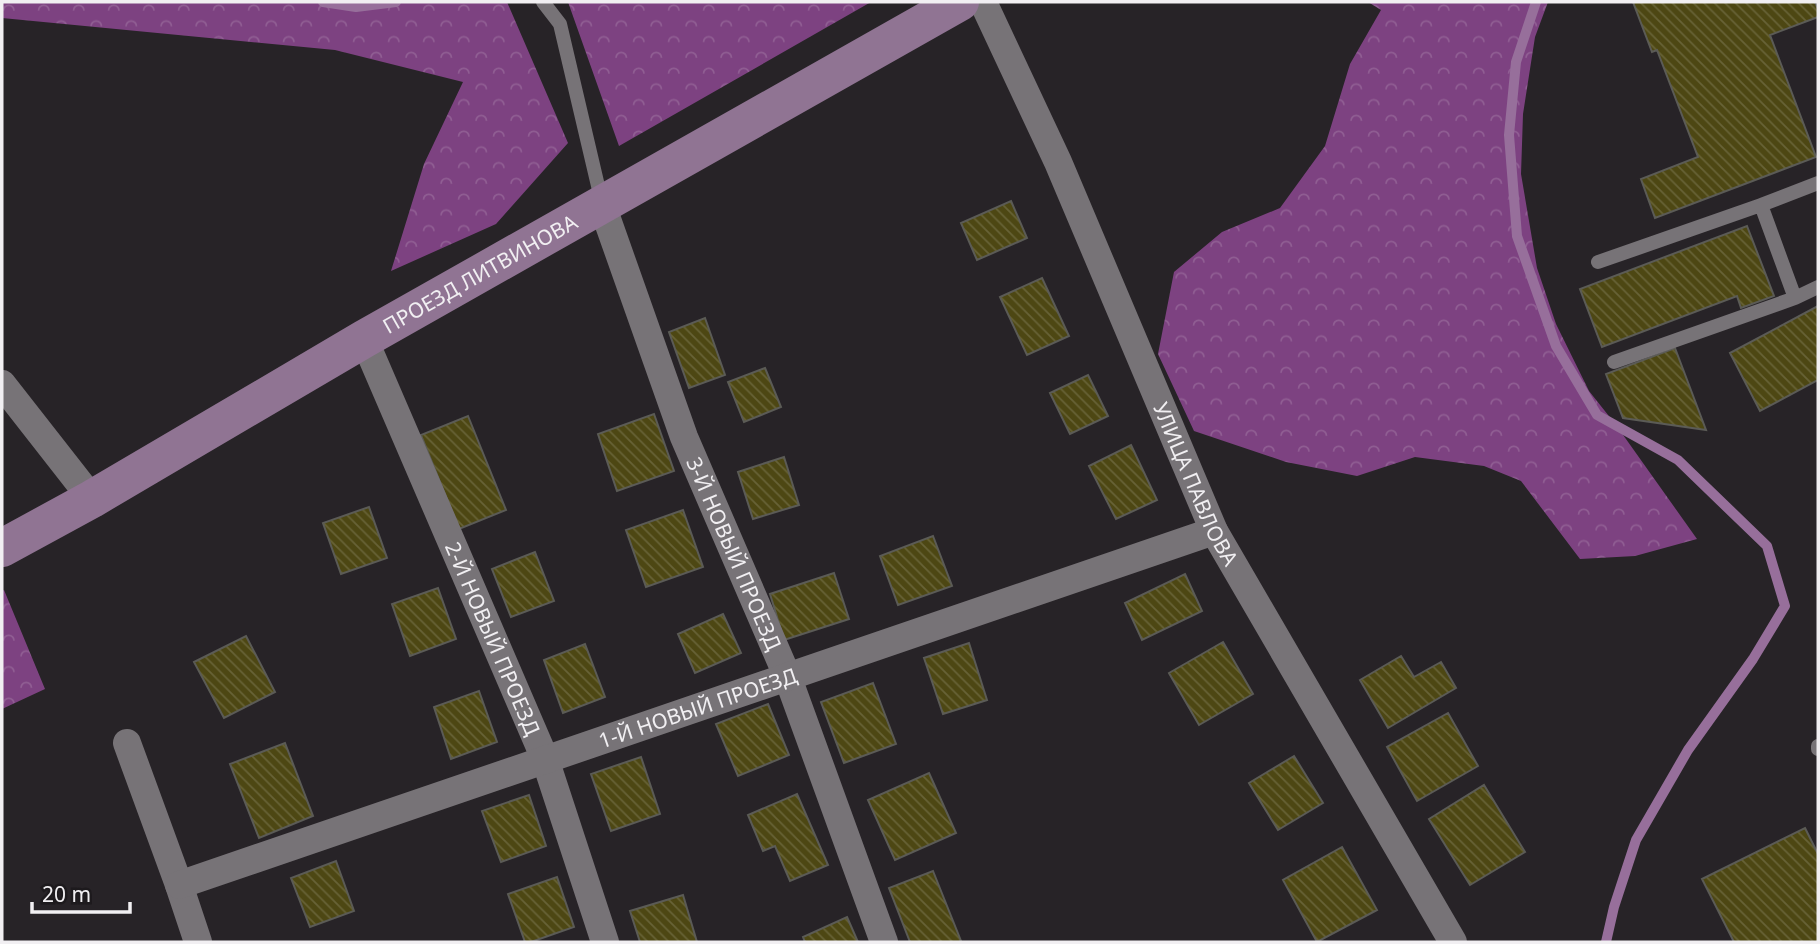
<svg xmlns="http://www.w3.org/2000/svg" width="1820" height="944" viewBox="0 0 1820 944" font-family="'Noto Sans',sans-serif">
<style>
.forest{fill:url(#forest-crowns)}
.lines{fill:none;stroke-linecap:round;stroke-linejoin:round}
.stream{stroke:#976f9b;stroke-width:10}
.building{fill:url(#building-back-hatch);stroke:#5b5b56;stroke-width:2}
.lane{stroke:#777377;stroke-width:14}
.street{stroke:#777377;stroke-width:28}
.secondary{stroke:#907493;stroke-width:38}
.labels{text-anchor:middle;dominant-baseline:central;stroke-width:6;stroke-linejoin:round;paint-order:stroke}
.street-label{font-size:21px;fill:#f1eff2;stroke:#1d1a1d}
</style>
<defs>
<pattern id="forest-crowns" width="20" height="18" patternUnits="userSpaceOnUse" patternTransform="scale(1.75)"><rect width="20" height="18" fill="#7d4281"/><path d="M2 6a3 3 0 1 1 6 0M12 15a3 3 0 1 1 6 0" fill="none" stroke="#905e93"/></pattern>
<pattern id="building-back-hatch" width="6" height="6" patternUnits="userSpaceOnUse" patternTransform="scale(1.75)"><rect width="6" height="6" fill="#4d4713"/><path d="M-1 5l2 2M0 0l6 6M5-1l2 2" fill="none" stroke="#676236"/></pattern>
</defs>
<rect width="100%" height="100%" fill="#272327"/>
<path class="forest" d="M 2,2 L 507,2 L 568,143 L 496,224 L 391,271 L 424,164 L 463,82 L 335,50 L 2,18 Z
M 568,2 L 871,2 L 619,146 Z
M 1368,2 L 1548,2 L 1535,37 L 1523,114 L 1521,174 L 1537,268 L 1556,324 L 1589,391 L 1616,425 L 1697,539 L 1635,556 L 1580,559 L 1521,481 L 1484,466 L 1415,457 L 1357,476 L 1286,462 L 1194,431 L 1158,354 L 1174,272 L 1222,232 L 1280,208 L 1325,146 L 1350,64 L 1381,10 Z
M 4,590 L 45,689 L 2,709 L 2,591 Z"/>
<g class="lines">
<path class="stream" d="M 323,2 L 356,7 L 396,2
M 1536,2 L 1516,62 L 1509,135 L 1517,236 L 1556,346 L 1597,415 L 1678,460 L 1767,546 L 1785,606 L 1753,659 L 1688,750 L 1636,840 L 1614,907 L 1606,942"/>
</g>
<path class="building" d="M 1633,2 L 1815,2 L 1818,9 L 1818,17 L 1770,35 L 1816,157 L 1655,218 L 1641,179 L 1698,157 L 1657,50 L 1652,52 Z
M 1011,201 L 1027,238 L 977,260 L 961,223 Z
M 1747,226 L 1774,296 L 1741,308 L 1737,296 L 1602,347 L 1580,289 Z
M 1042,278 L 1069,336 L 1027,355 L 1000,297 Z
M 1818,306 L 1818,380 L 1760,411 L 1730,353 Z
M 705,318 L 725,375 L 689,388 L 669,332 Z
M 1675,348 L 1706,430 L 1623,418 L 1606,374 Z
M 765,368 L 781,407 L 744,422 L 728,382 Z
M 1088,375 L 1108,416 L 1070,434 L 1050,393 Z
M 654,414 L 674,471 L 617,491 L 598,434 Z
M 468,416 L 506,510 L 459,529 L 421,435 Z
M 1131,445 L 1157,500 L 1116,519 L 1089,466 Z
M 784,457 L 799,505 L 753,519 L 738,472 Z
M 369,507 L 387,558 L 341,574 L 323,523 Z
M 683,510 L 703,567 L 646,587 L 626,530 Z
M 933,536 L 952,586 L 898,605 L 880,556 Z
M 535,552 L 554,601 L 511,617 L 492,569 Z
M 834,573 L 849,619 L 784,640 L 770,594 Z
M 1185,574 L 1202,611 L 1142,640 L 1125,603 Z
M 438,588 L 456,639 L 410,656 L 392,604 Z
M 723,614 L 741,653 L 695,673 L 678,634 Z
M 246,636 L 275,692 L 224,718 L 194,662 Z
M 1223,642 L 1253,694 L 1199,725 L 1169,673 Z
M 969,643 L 987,700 L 943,714 L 924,658 Z
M 585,644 L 605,697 L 563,713 L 544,660 Z
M 1401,656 L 1414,677 L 1441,662 L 1456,688 L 1388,728 L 1360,680 Z
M 873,683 L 896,744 L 844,763 L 821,702 Z
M 479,691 L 497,742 L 451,759 L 434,707 Z
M 768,704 L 789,755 L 738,776 L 716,724 Z
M 1448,713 L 1478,766 L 1417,801 L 1387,747 Z
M 285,743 L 313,816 L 259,838 L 230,764 Z
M 1294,756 L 1323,803 L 1278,830 L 1249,783 Z
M 641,757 L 660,814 L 611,831 L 591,774 Z
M 929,773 L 956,833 L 895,860 L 868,800 Z
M 1484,785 L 1525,852 L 1470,885 L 1429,819 Z
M 797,794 L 828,865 L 790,881 L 775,846 L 763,851 L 748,815 Z
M 529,795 L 546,846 L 501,862 L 482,811 Z
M 1805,828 L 1818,854 L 1818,942 L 1734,942 L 1702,879 Z
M 1342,847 L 1377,910 L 1317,942 L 1283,880 Z
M 336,861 L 354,911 L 310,927 L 291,878 Z
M 933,871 L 961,941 L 959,942 L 910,942 L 889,888 Z
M 557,877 L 574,927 L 531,942 L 525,942 L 508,894 Z
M 683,895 L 697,942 L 640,942 L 630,911 Z
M 847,917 L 858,942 L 805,942 L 803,937 Z"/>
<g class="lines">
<path class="lane" d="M 543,2 L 560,24 L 602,203
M 1598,262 L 1761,205
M 1795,298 L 1818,287
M 1614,362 L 1795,298 L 1761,205 L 1818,183
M 1818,746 L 1818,749"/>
<g class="street">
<path id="s1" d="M 983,2 L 1058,162 L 1214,531 L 1453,942"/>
<path id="s2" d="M 602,205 L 684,437 L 788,678 L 884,942"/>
<path id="s3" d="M 364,339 L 545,759 L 605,942"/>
<path d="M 2,384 L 92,499"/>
<path d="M 127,743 L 179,885 L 198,942"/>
<path id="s4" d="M 179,885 C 524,766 869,650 1214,531"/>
</g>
<path class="secondary" id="s5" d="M 2,548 L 92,499 L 364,339 L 960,2"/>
</g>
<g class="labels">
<g class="street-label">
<text stroke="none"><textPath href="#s5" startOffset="551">ПРОЕЗД ЛИТВИНОВА</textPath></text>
<text stroke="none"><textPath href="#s1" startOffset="527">УЛИЦА ПАВЛОВА</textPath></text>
<text stroke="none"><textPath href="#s2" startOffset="373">3-Й НОВЫЙ ПРОЕЗД</textPath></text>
<text stroke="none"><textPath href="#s3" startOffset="326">2-Й НОВЫЙ ПРОЕЗД</textPath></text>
<text stroke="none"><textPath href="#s4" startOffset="548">1-Й НОВЫЙ ПРОЕЗД</textPath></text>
</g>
</g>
<rect width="1820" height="944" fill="none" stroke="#f1eff2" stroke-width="7"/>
<path d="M32 902v10h98v-10" fill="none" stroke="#f1eff2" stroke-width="3.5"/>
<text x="42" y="902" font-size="21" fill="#f1eff2" stroke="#1d1a1d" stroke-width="5" paint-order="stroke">20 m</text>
</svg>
